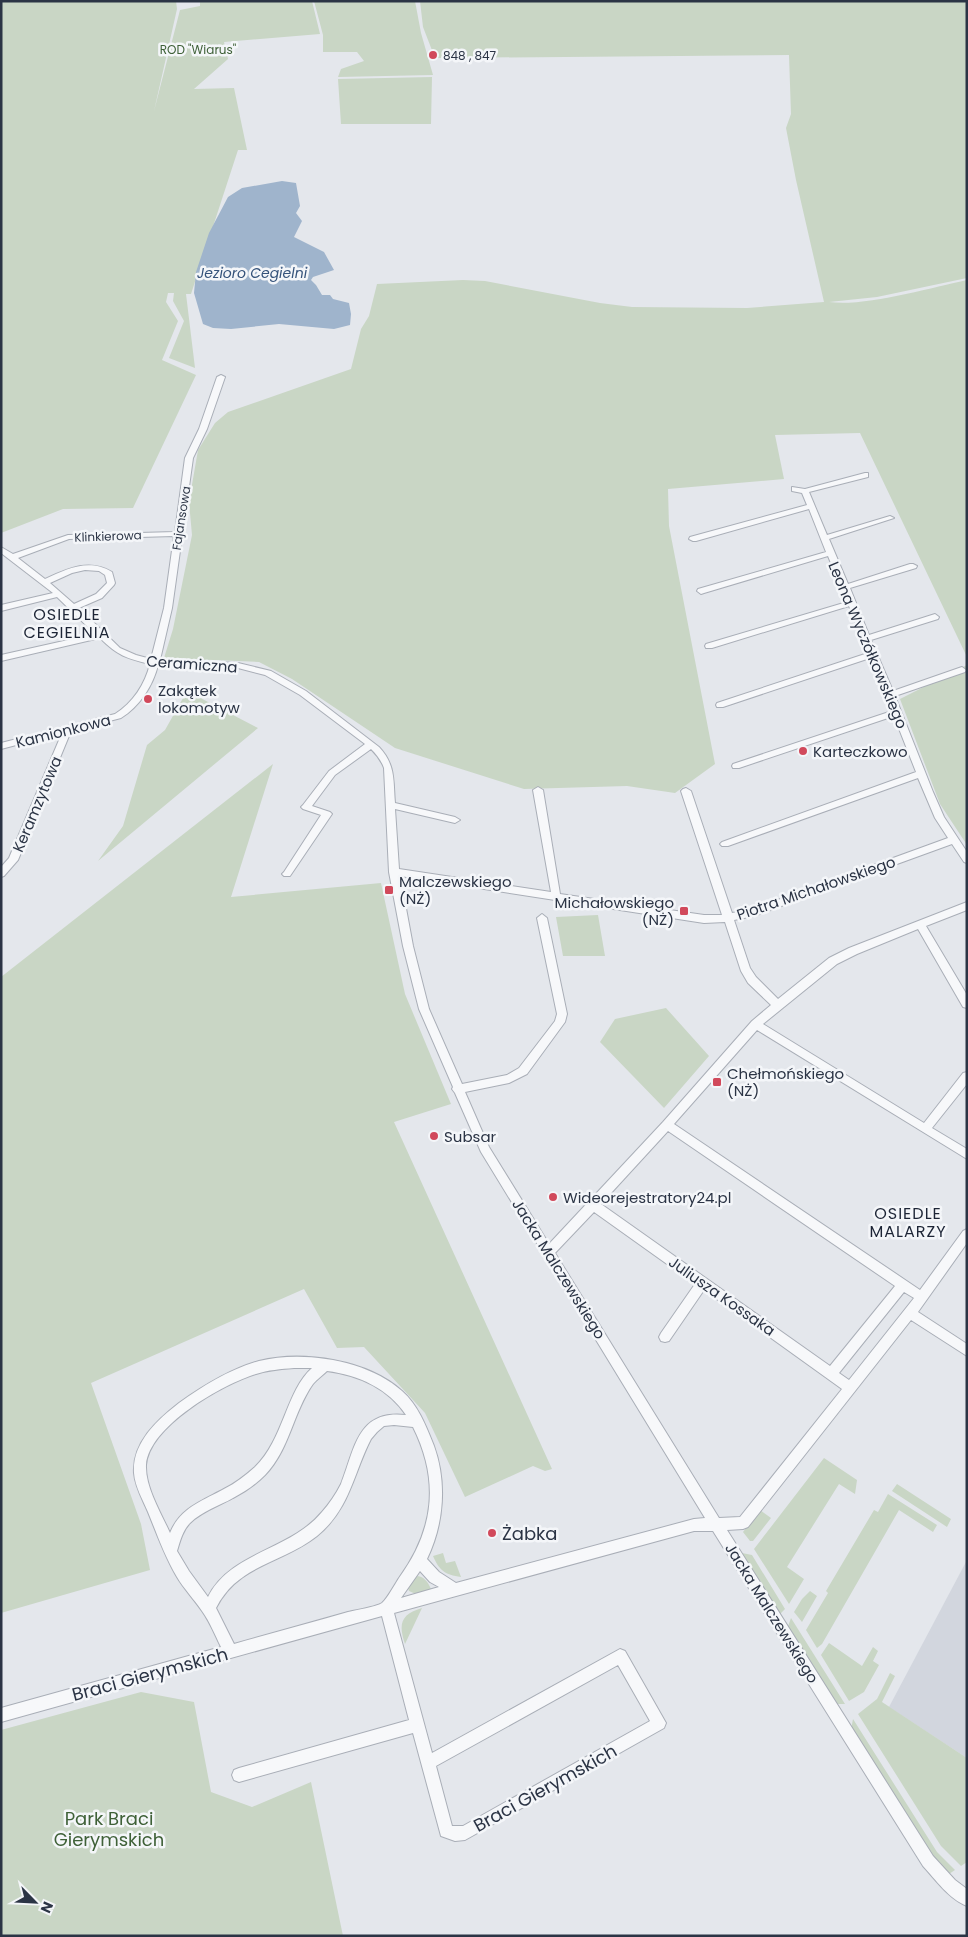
<svg xmlns="http://www.w3.org/2000/svg" width="968" height="1937" viewBox="0 0 968 1937" font-family="Poppins,sans-serif">
<style>
.built{fill:#d2d6de}
.green{fill:#c9d6c5}
.water{fill:#9fb4cc}
.lines{fill:none;stroke-linecap:round;stroke-linejoin:round}
.minor-casing{stroke:#a9aeb7;stroke-width:2}
.minor{fill:#f7f8fa;fill-rule:evenodd}
.poi-dot{fill:#d1495b;stroke:#f4f6f9;stroke-width:2}
.labels{text-anchor:middle;dominant-baseline:central;stroke-width:5;stroke-linejoin:round;paint-order:stroke}
.far-park-label{font-size:12px;fill:#3f6138;stroke:#f4f6f9}
.far-poi-label{font-size:12px;fill:#2b3445;stroke:#f4f6f9;text-anchor:start}
.far-street-label{font-size:12px;fill:#2b3445;stroke:#f4f6f9}
.far-water-label{font-size:14px;font-style:italic;fill:#34527a;stroke:#f4f6f9}
.street-label{font-size:15px;fill:#2b3445;stroke:#f4f6f9}
.poi-label{font-size:15px;fill:#2b3445;stroke:#f4f6f9;text-anchor:start}
.neighbourhood-label{font-size:16px;letter-spacing:1px;fill:#1d2536;stroke:#f4f6f9}
.near-poi-label{font-size:18px;fill:#2b3445;stroke:#f4f6f9;text-anchor:start}
.near-street-label{font-size:18px;fill:#2b3445;stroke:#f4f6f9}
.near-park-label{font-size:18px;fill:#3f6138;stroke:#f4f6f9}
</style>
<rect width="100%" height="100%" fill="#e4e7ec"/>
<path class="built" d="M 967,1560 L 967,1758 L 889,1707 Z"/>
<path class="green" d="M 1,1 L 176,1 L 177,9 L 154,111 L 180,10 L 200,6 L 200,1 L 312,1 L 320,34 L 224,42 L 228,59 L 194,89 L 234,88 L 247,150 L 238,150 L 237,153 L 191,294 L 186,294 L 195,368 L 169,358 L 184,321 L 173,301 L 174,293 L 168,293 L 166,302 L 178,321 L 162,360 L 196,375 L 133,508 L 63,509 L 1,533 Z
M 314,1 L 415,1 L 421,33 L 433,75 L 338,77 L 341,69 L 364,61 L 357,52 L 323,52 L 323,35 Z
M 420,1 L 967,1 L 967,278 L 877,297 L 829,302 C 864,307 930,288 967,280 L 967,657 L 860,433 L 775,435 L 784,479 L 668,489 L 669,526 L 715,764 L 675,793 L 627,786 L 524,789 L 395,748 L 292,679 L 259,662 L 164,658 L 173,629 L 192,535 L 189,502 L 198,450 L 215,423 L 228,412 L 351,369 L 361,329 L 369,316 L 377,284 L 463,280 L 485,281 L 600,303 L 632,307 L 747,308 L 824,302 L 796,180 L 786,128 L 791,114 L 789,55 L 435,58 L 423,27 Z
M 432,77 L 431,124 L 341,124 L 338,79 Z
M 967,665 L 967,845 L 940,804 L 900,699 Z
M 187,691 L 258,728 L 98,861 L 123,826 L 147,745 L 165,730 Z
M 273,764 L 231,897 L 381,883 L 405,994 L 451,1104 L 394,1122 L 552,1469 L 545,1471 L 533,1466 L 465,1497 L 425,1413 L 364,1347 L 337,1348 L 304,1289 L 91,1383 L 141,1524 L 150,1570 L 1,1613 L 1,977 Z
M 598,915 L 605,956 L 563,956 L 556,917 Z
M 666,1008 L 709,1056 L 664,1108 L 600,1042 L 615,1019 Z
M 824,1458 L 857,1480 L 855,1494 L 839,1484 L 787,1567 L 804,1579 L 789,1604 L 754,1549 Z
M 897,1484 L 951,1519 L 947,1527 L 892,1491 Z
M 888,1494 L 937,1525 L 933,1532 L 899,1510 L 822,1644 L 817,1648 L 806,1630 L 828,1593 L 826,1591 L 874,1510 L 878,1512 Z
M 760,1510 L 771,1518 L 753,1541 L 750,1541 L 743,1532 Z
M 443,1553 L 446,1563 L 455,1561 L 461,1577 C 445,1575 439,1570 433,1556 Z
M 742,1553 L 752,1555 L 785,1609 L 779,1615 Z
M 416,1576 C 424,1576 428,1582 431,1589 L 429,1591 L 418,1595 L 409,1591 L 408,1588 Z
M 810,1591 L 817,1596 L 802,1622 L 794,1612 L 802,1599 Z
M 422,1608 L 405,1644 C 398,1624 401,1614 422,1608 Z
M 791,1618 L 845,1704 L 836,1704 L 787,1629 Z
M 829,1643 L 862,1666 L 873,1647 L 878,1651 L 873,1661 L 879,1665 L 864,1692 L 849,1701 L 821,1655 Z
M 890,1673 L 895,1676 L 882,1702 L 967,1758 L 967,1862 L 961,1866 L 941,1846 L 858,1714 L 877,1699 Z
M 141,1692 L 194,1702 L 211,1792 L 252,1807 L 311,1782 L 343,1936 L 1,1936 L 1,1730 Z
M 853,1719 L 937,1852 L 955,1870 L 949,1874 L 931,1855 L 851,1730 Z"/>
<path class="water" d="M 282,181 L 296,183 L 300,206 L 296,213 L 302,221 L 294,237 L 324,252 L 334,270 L 313,277 L 311,280 L 316,285 L 322,295 L 330,295 L 333,299 L 349,303 L 351,314 L 350,325 L 334,329 L 279,324 L 231,329 L 213,328 L 203,324 L 194,293 L 196,272 L 209,233 L 228,197 L 242,188 Z"/>
<g class="lines">
<defs>
<path id="minor" d="M 221,375 L 225,377 L 207,429 L 193,458 L 172,608 L 160,660 L 238,663 L 271,671 L 306,691 L 379,747 C 396,765 393,781 395,803 L 455,817 L 460,820 L 455,823 L 395,809 L 399,869 L 551,892 L 533,790 L 538,787 L 543,790 L 560,894 L 704,915 L 722,915 L 681,791 L 683,789 L 686,788 L 691,791 L 732,913 L 750,910 L 948,838 L 935,818 L 918,778 L 728,846 L 722,846 L 720,844 L 722,842 L 916,772 L 894,716 L 739,768 L 733,768 L 732,766 L 733,764 L 892,711 L 870,658 L 723,707 L 717,707 L 716,705 L 717,703 L 868,653 L 849,606 L 712,648 L 706,648 L 705,646 L 706,644 L 847,602 L 828,556 L 704,593 L 701,594 L 697,591 L 698,589 L 826,552 L 809,509 L 696,541 L 693,541 L 689,539 L 690,537 L 807,505 L 802,493 L 792,491 L 792,487 L 805,489 L 865,473 L 868,473 L 868,477 L 809,492 L 827,535 L 890,516 L 894,518 L 829,539 L 848,584 L 910,564 L 913,564 L 917,566 L 916,568 L 850,588 L 869,635 L 935,614 L 939,617 L 938,619 L 871,640 L 893,691 L 959,668 L 962,667 L 966,670 L 965,672 L 895,696 L 933,792 L 944,817 L 967,852 L 967,863 L 964,862 L 952,844 L 754,916 L 734,920 L 750,968 L 756,977 L 778,999 L 829,958 L 849,948 L 967,902 L 967,910 L 926,926 L 967,995 L 967,1008 L 963,1007 L 918,929 L 857,954 L 837,964 L 763,1024 L 924,1123 L 963,1073 L 967,1072 L 967,1084 L 932,1128 L 967,1149 L 967,1159 L 757,1030 L 674,1124 L 920,1290 L 963,1231 L 967,1229 L 967,1243 L 918,1312 L 967,1344 L 967,1356 L 911,1320 L 748,1527 L 743,1529 L 727,1530 L 933,1856 L 955,1880 L 967,1889 L 967,1906 C 949,1899 936,1880 923,1866 L 713,1531 L 694,1531 L 394,1613 L 432,1753 L 620,1649 L 625,1651 L 666,1723 L 664,1728 L 465,1840 L 455,1841 L 441,1836 L 413,1733 L 239,1782 L 234,1780 L 232,1775 L 234,1770 L 239,1768 L 409,1720 L 382,1616 L 1,1722 L 1,1708 L 221,1647 C 215,1635 210,1622 202,1611 C 194,1599 184,1589 177,1577 C 165,1557 157,1534 148,1512 C 143,1500 135,1487 134,1473 C 132,1443 157,1420 179,1403 C 203,1386 230,1369 259,1361 C 303,1350 368,1360 402,1391 C 418,1405 426,1426 434,1446 C 447,1482 444,1524 427,1559 L 439,1572 L 456,1583 L 694,1519 L 705,1518 L 481,1152 L 455,1093 L 452,1089 L 453,1087 L 419,1009 L 403,946 L 389,872 L 384,768 C 381,760 377,755 371,749 L 335,775 L 312,806 L 330,812 L 332,814 L 290,876 L 284,876 L 282,874 L 284,872 L 321,815 L 303,809 L 301,807 L 303,805 L 329,771 L 365,744 L 300,695 L 265,675 L 238,668 L 158,665 C 153,686 139,707 121,718 L 71,731 L 18,860 L 4,876 L 1,877 L 1,867 L 9,858 L 62,733 L 1,749 L 1,743 L 115,714 C 133,703 145,684 150,664 C 126,658 118,656 100,638 L 1,661 L 1,655 L 95,634 L 57,597 L 1,611 L 1,605 L 53,593 L 1,553 L 1,547 L 13,554 L 68,535 L 175,532 L 185,458 L 199,429 L 217,377 ZM 174,536 L 164,608 L 151,659 L 136,655 L 120,648 L 79,608 L 102,598 L 114,585 L 115,583 L 112,572 C 89,558 67,569 45,579 L 18,558 L 69,539 ZM 85,570 L 99,571 L 105,575 L 107,583 L 96,594 L 74,604 L 50,583 L 72,573 ZM 400,876 L 704,923 L 725,922 L 741,971 L 748,983 L 771,1005 L 752,1021 L 663,1122 L 549,1244 L 489,1147 L 465,1092 L 509,1083 L 527,1074 L 565,1022 L 567,1014 L 547,918 L 542,914 L 537,918 L 557,1014 L 555,1021 L 519,1068 L 507,1075 L 462,1084 L 429,1009 L 413,946 ZM 668,1131 L 895,1286 L 830,1366 L 601,1204 ZM 594,1212 L 695,1284 L 661,1333 L 659,1337 L 661,1341 L 665,1342 L 669,1341 L 704,1290 L 842,1389 L 740,1517 L 719,1518 L 555,1253 ZM 904,1292 L 914,1298 L 849,1380 L 839,1373 ZM 294,1368 L 312,1368 C 286,1391 284,1439 255,1467 C 246,1475 236,1483 224,1489 C 202,1501 180,1508 170,1533 C 161,1513 145,1487 146,1465 C 149,1426 223,1384 256,1374 C 268,1370 281,1369 294,1368 ZM 327,1371 C 358,1375 388,1388 406,1415 C 357,1409 355,1449 341,1484 C 336,1494 329,1504 322,1512 C 291,1550 230,1552 208,1597 L 189,1571 L 177,1551 C 180,1541 183,1530 190,1523 C 202,1511 219,1506 233,1498 C 245,1492 256,1484 265,1475 C 290,1449 293,1412 313,1384 C 317,1379 323,1375 327,1371 ZM 384,1426 L 394,1425 L 413,1427 C 440,1481 434,1530 399,1578 C 395,1584 387,1599 382,1603 C 376,1607 356,1610 348,1612 C 310,1623 272,1633 234,1644 L 216,1608 C 238,1564 282,1564 317,1536 C 350,1509 353,1474 371,1439 L 377,1432 ZM 420,1571 L 430,1582 L 439,1587 L 401,1598 ZM 618,1665 L 650,1721 L 463,1826 L 452,1826 L 436,1766 Z"/>
</defs>
<use href="#minor" class="minor-casing"/>
<use href="#minor" class="minor"/>
</g>
<g class="poi-dot">
<circle cx="433" cy="55" r="5"/>
<circle cx="148" cy="699" r="5"/>
<circle cx="803" cy="751" r="5"/>
<rect x="384" y="885" width="10" height="10" rx="2.5"/>
<rect x="679" y="906" width="10" height="10" rx="2.5"/>
<rect x="712" y="1077" width="10" height="10" rx="2.5"/>
<circle cx="434" cy="1136" r="5"/>
<circle cx="553" cy="1197" r="5"/>
<circle cx="492" cy="1533" r="5"/>
</g>
<g class="labels">
<g class="far-park-label">
<text x="198" y="49">ROD "Wiarus"</text>
</g>
<g class="far-poi-label">
<text x="443" y="55">848 , 847</text>
</g>
<g class="far-street-label">
<text transform="translate(181 518) rotate(-81)">Fajansowa</text>
<text transform="translate(108 536) rotate(-2)">Klinkierowa</text>
</g>
<g class="far-water-label">
<text x="252" y="273">Jezioro Cegielni</text>
</g>
<g class="street-label">
<text transform="translate(868 645) rotate(67)">Leona Wyczółkowskiego</text>
<text transform="translate(192 664) rotate(4)">Ceramiczna</text>
<text transform="translate(63 731) rotate(-14)">Kamionkowa</text>
<text transform="translate(37 804) rotate(-67)">Keramzytowa</text>
<text transform="translate(816 888) rotate(-19)">Piotra Michałowskiego</text>
<text transform="translate(559 1269) rotate(58)">Jacka Malczewskiego</text>
<text transform="translate(722 1296) rotate(35)">Juliusza Kossaka</text>
<text transform="translate(772 1613) rotate(58)">Jacka Malczewskiego</text>
</g>
<g class="poi-label">
<text x="158" y="690">Zakątek<tspan x="158" dy="17">lokomotyw</tspan></text>
<text x="813" y="751">Karteczkowo</text>
<text x="399" y="881">Malczewskiego<tspan x="399" dy="17">(NŻ)</tspan></text>
<text x="674" y="902" text-anchor="end">Michałowskiego<tspan x="674" dy="17">(NŻ)</tspan></text>
<text x="727" y="1073">Chełmońskiego<tspan x="727" dy="17">(NŻ)</tspan></text>
<text x="444" y="1136">Subsar</text>
<text x="563" y="1197">Wideorejestratory24.pl</text>
</g>
<g class="neighbourhood-label">
<text x="67" y="614">OSIEDLE<tspan x="67" dy="18">CEGIELNIA</tspan></text>
<text x="908" y="1213">OSIEDLE<tspan x="908" dy="18">MALARZY</tspan></text>
</g>
<g class="near-poi-label">
<text x="502" y="1533">Żabka</text>
</g>
<g class="near-street-label">
<text transform="translate(150 1674) rotate(-15)">Braci Gierymskich</text>
<text transform="translate(545 1788) rotate(-29)">Braci Gierymskich</text>
</g>
<g class="near-park-label">
<text x="109" y="1818">Park Braci<tspan x="109" dy="21">Gierymskich</tspan></text>
</g>
</g>
<rect width="968" height="1937" fill="none" stroke="#2b3445" stroke-width="5"/>
<g transform="translate(35 1902) rotate(114)" stroke="#f4f6f9" stroke-width="4" paint-order="stroke">
<path d="M0-4L9 19L0 12L-9 19Z" fill="#2b3445"/>
<text y="-8" font-size="14" font-weight="bold" text-anchor="middle" fill="#2b3445">N</text>
</g>
</svg>
